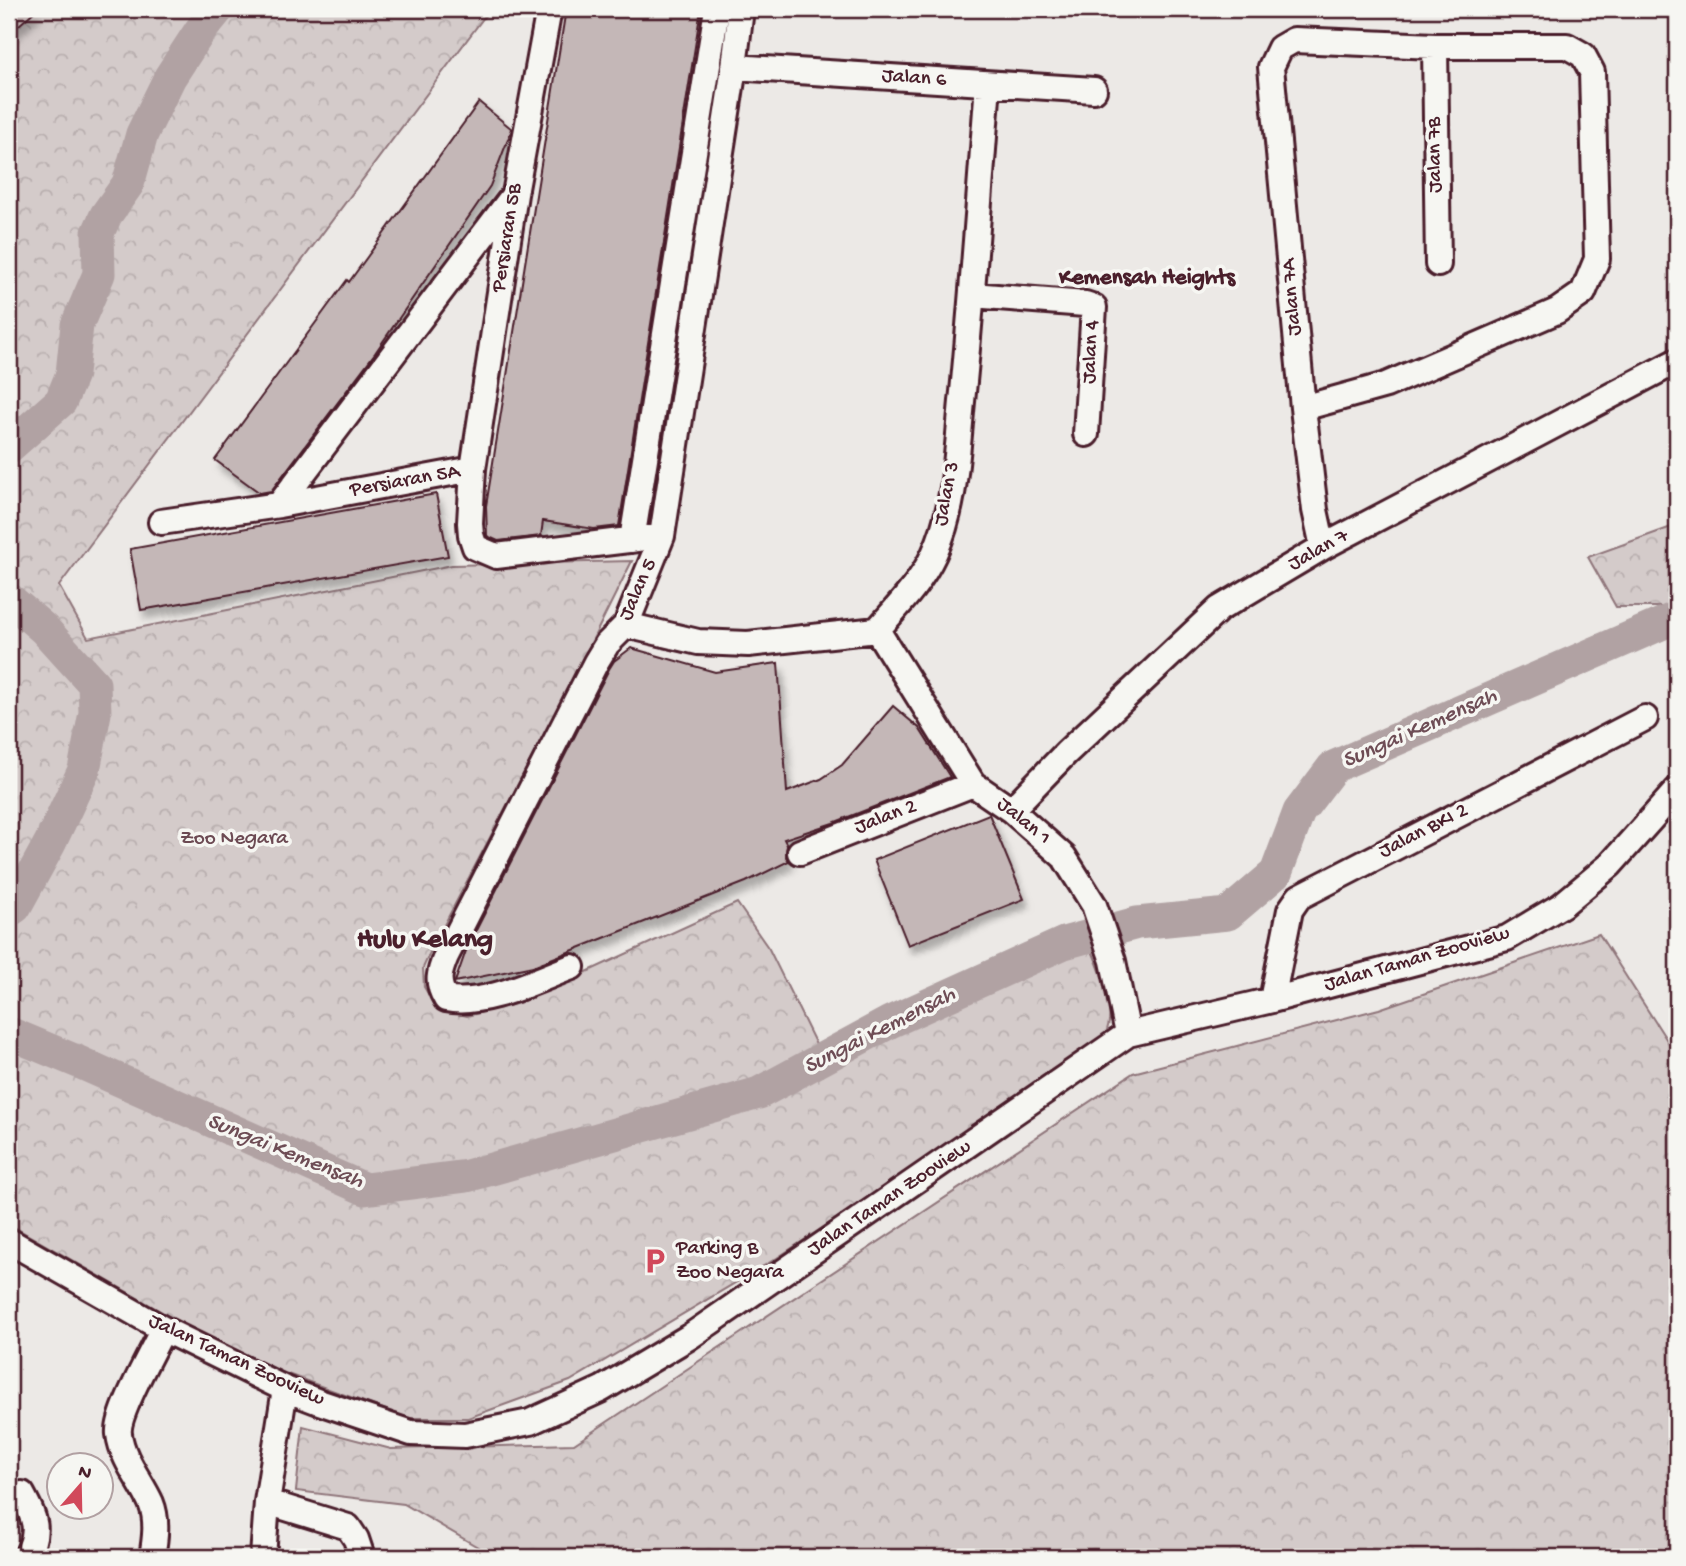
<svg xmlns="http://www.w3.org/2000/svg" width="1686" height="1566" viewBox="0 0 1686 1566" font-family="'Gochi Hand',sans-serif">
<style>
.forest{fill:url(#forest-crowns);stroke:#8f757a;stroke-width:2}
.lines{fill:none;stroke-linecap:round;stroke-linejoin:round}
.river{stroke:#b1a2a3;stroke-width:33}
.building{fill:#c4b7b7;stroke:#4a1f2b;stroke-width:2;filter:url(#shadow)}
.minor-casing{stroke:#4a1f2b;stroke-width:30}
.minor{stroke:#f6f6f2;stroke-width:24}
.labels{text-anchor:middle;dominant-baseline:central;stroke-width:7;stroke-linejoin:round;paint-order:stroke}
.street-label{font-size:21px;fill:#4a1f2b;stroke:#f6f6f2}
.park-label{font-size:21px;fill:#6c4a53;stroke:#f6f6f2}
.poi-label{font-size:21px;fill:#4a1f2b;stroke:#f6f6f2;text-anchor:start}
.neighbourhood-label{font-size:23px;font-weight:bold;fill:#4a1f2b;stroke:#f6f6f2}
.water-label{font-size:23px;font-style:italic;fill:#6e4d55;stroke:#f6f6f2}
.district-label{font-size:28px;font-weight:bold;fill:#4a1f2b;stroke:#f6f6f2}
</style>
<defs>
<pattern id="forest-crowns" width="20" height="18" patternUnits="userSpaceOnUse" patternTransform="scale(1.75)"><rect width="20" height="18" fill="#d4cbca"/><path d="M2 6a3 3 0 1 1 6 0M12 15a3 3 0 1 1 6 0" fill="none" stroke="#b8aeae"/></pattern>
<filter id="shadow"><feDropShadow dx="4.5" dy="8" stdDeviation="3.5" flood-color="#0004"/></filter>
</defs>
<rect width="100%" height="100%" fill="#ece9e6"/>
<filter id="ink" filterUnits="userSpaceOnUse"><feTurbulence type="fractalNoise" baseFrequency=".0143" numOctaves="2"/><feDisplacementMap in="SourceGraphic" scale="14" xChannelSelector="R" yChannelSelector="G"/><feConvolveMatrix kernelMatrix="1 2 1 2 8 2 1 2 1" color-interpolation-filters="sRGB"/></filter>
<g filter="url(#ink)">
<path class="forest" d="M 9,9 L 490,9 L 59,586 L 88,638 L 452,565 L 632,561 L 571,683 L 432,948 L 423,968 L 424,987 L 435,1005 L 446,1011 L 467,1016 L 519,1003 L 737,903 L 769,949 L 827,1067 L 992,971 L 1084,931 C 1096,963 1126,1015 1098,1046 C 1093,1051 1086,1054 1079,1057 L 777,1258 L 570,1381 L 468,1418 L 408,1418 L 282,1372 L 190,1328 L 9,1224 Z
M 1677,525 L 1677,616 L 1665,607 L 1616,607 L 1588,557 Z
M 1599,934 L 1677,1056 L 1677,1557 L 495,1557 L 404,1504 L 296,1491 L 303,1426 L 391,1449 L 574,1444 L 1133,1073 L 1379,1009 Z"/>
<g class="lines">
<path class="river" d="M 9,447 L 61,401 L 72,374 L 77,325 L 99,274 L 98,233 L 106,215 L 128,184 L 142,134 L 170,77 L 200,31 L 218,9
M 9,599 L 44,629 L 94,684 L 95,713 L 84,770 L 50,843 L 15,907 L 9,911
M 9,1033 L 81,1063 L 365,1189 L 467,1176 L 759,1093 L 890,1022 L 1064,943 L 1137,923 L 1228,914 L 1276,873 L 1299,812 L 1333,767 L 1677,617"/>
</g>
<path class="building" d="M 9,9 L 37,9 L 9,34 Z
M 566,9 L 701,9 L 619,526 L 594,529 L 543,521 L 541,536 L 498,541 L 487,536 L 486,506 Z
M 479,102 L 512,129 L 490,186 L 375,353 L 271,491 L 260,493 L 215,460 L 347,280 L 349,282 Z
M 436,494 L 448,556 L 141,610 L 130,549 Z
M 631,648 L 715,672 L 778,663 L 787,792 L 821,779 L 842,765 L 893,706 L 919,728 L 950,777 L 833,823 L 784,839 L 787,845 L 786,857 L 789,861 L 746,882 L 533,966 L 455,982 L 467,948 L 609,669 L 614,661 Z
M 989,814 L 1024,899 L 908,945 L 874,860 Z"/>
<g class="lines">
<defs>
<path id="minor" d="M 549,9 L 515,194 L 473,469 L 470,523 L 471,535 L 475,547 L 496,556 L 662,536
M 1435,46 L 1438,264
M 734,67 L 1094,90
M 972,295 L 1085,304 L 1094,307 L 1086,434
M 1303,408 L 1386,385 L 1557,311 L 1583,293 L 1597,259 L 1592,72 L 1583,55 L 1567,46 L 1435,46 L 1294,40 L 1280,48 L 1271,67 L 1303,408 L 1315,510 L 1323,547
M 279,505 L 513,196
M 161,522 L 279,505 L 473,469
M 632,540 L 717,9
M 626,625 L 698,642 L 748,644 L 877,630 C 898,606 920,584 934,554 C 957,505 957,445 963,392 C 973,290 980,187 988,84
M 877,630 L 973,784 L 1011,810 L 1064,857 L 1094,905 L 1113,961 L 1128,1034
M 1011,810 L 1066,753 L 1219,609 L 1323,547 L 1677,361
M 800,852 L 973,784
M 572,967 C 536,980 484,1007 446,999 C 436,982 439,973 446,956 L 596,662 L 607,644 L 626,625 L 662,536 L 734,67 L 741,9
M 1272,1000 L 1290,910 L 1299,897 L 1645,718
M 9,1241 L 163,1329 L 285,1389 L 319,1402 L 411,1433 L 465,1435 L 530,1422 L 602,1389 L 689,1337 L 1128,1034 L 1272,1000 L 1507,938 L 1562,905 L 1610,865 L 1677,790
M 22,1494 C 35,1518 41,1531 26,1557
M 267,1502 L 348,1527 L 356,1539 L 362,1557
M 152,1557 C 155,1540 158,1520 151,1503 C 141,1481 122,1459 119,1434 C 116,1414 153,1351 163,1329
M 263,1557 L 267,1502 L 285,1389"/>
</defs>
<use href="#minor" class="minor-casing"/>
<use href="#minor" class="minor"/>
</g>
</g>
<defs>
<symbol id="parking-bare" viewBox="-9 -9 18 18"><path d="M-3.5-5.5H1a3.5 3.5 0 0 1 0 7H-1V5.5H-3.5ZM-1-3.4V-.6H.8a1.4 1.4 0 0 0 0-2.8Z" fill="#d1495b" stroke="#f6f6f2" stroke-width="2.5" paint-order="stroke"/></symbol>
</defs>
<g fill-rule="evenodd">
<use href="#parking-bare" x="636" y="1242" width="38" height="38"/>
</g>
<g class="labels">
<g class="street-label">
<text transform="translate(914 79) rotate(4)">Jalan 6</text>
<text transform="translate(1436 155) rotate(-91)">Jalan 7B</text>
<text transform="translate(508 238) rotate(-81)">Persiaran 5B</text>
<text transform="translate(1293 297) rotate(-95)">Jalan 7A</text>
<text transform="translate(1092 352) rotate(-87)">Jalan 4</text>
<text transform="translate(405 482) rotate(-10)">Persiaran 5A</text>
<text transform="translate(948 494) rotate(-79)">Jalan 3</text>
<text transform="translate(1319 551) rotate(-29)">Jalan 7</text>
<text transform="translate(639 590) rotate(-66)">Jalan 5</text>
<text transform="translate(886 818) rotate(-21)">Jalan 2</text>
<text transform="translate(1023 822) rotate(39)">Jalan 1</text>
<text transform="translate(1424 832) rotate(-27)">Jalan BKI 2</text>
<text transform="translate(1417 960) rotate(-16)">Jalan Taman Zooview</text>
<text transform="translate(890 1199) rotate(-34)">Jalan Taman Zooview</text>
<text transform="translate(236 1361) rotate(25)">Jalan Taman Zooview</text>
</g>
<g class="park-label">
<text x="234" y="839">Zoo Negara</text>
</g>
<g class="poi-label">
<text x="676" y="1249">Parking B<tspan x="676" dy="24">Zoo Negara</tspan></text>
</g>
<g class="neighbourhood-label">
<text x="1147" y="278">Kemensah Heights</text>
</g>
<g class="water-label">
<text transform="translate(1420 729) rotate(-24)">Sungai Kemensah</text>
<text transform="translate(880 1031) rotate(-27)">Sungai Kemensah</text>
<text transform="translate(285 1152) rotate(22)">Sungai Kemensah</text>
</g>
<g class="district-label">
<text x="425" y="940">Hulu Kelang</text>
</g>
</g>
<rect width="1686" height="1566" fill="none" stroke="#f6f6f2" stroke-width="35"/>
<rect x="18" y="18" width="1651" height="1531" fill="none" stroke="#4a1f2b" stroke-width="2.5" filter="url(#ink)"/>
<g transform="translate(80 1486) rotate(20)"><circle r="33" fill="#f6f6f2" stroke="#b1a0a2" stroke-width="2"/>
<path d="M0-5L12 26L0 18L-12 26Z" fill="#d1495b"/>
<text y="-10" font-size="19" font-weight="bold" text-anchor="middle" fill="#4a1f2b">N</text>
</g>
</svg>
